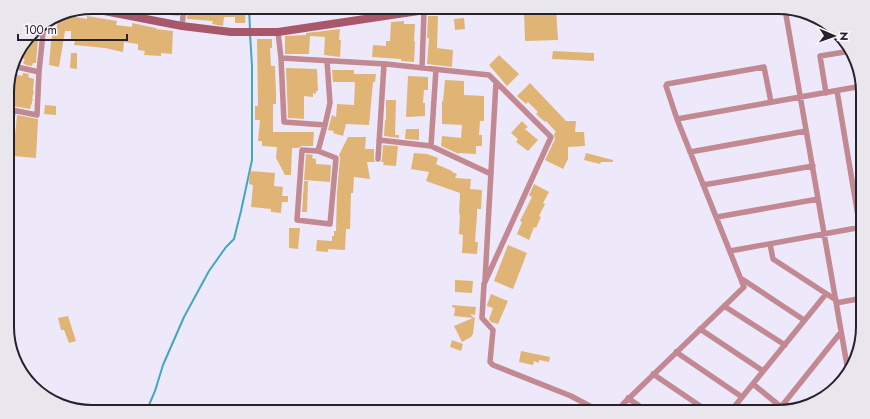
<svg xmlns="http://www.w3.org/2000/svg" width="870" height="419" viewBox="0 0 870 419" font-family="Jost,sans-serif">
<style>
.lines{fill:none;stroke-linecap:round;stroke-linejoin:round}
.stream{stroke:#43a7bb;stroke-width:2}
.building{fill:#e0b474}
.street{stroke:#c28992;stroke-width:5.5}
.secondary{stroke:#a85868;stroke-width:8}
.rim{fill:none;stroke:#25222e;stroke-width:2}
</style>
<rect width="100%" height="100%" fill="#ede9fb"/>
<g class="lines">
<path class="stream" d="M 249,7 L 250,30
M 146,412 L 155,391 L 163,365 L 184,317 L 209,271 L 226,247 L 234,239 L 241,211 L 252,160 L 252,66 L 250,34"/>
</g>
<path class="building" d="M 152,7 L 180,7 L 179,16 L 170,15 L 170,13 L 158,12 L 158,14 L 151,13 Z
M 188,7 L 246,7 L 245,23 L 235,23 L 235,17 L 224,17 L 223,26 L 212,24 L 213,21 L 187,19 Z
M 281,7 L 299,7 L 299,13 L 281,14 Z
M 528,7 L 556,7 L 558,40 L 525,41 L 524,10 L 528,10 Z
M 59,14 L 76,15 L 76,17 L 87,19 L 87,16 L 117,21 L 116,25 L 132,27 L 132,23 L 156,28 L 156,29 L 173,31 L 172,54 L 161,53 L 161,56 L 144,55 L 145,51 L 138,50 L 138,44 L 124,42 L 123,52 L 105,48 L 74,45 L 75,41 L 71,40 L 71,31 L 65,31 L 59,67 L 49,65 L 51,42 L 53,32 L 56,32 Z
M 428,16 L 438,16 L 437,48 L 453,50 L 452,67 L 427,64 L 429,38 L 427,38 Z
M 464,18 L 465,29 L 455,30 L 454,19 Z
M 404,21 L 404,24 L 415,24 L 414,41 L 415,42 L 414,62 L 401,61 L 401,59 L 372,57 L 373,45 L 386,46 L 386,41 L 390,41 L 391,22 Z
M 39,26 L 36,63 L 33,63 L 32,66 L 26,65 L 23,63 L 25,59 L 17,57 L 18,52 L 36,28 Z
M 340,29 L 339,40 L 341,40 L 340,57 L 324,55 L 325,37 L 310,36 L 309,54 L 285,54 L 285,36 L 306,35 L 306,33 Z
M 257,39 L 272,39 L 272,48 L 270,48 L 271,66 L 275,66 L 276,94 L 276,104 L 273,104 L 273,132 L 314,132 L 313,146 L 302,146 L 298,148 L 292,148 L 291,175 L 285,175 L 276,158 L 277,147 L 262,146 L 262,141 L 258,141 L 260,120 L 255,120 L 255,106 L 258,106 Z
M 553,51 L 594,53 L 594,61 L 552,59 Z
M 71,53 L 77,53 L 77,69 L 70,68 Z
M 499,55 L 519,74 L 507,86 L 489,65 Z
M 286,68 L 317,69 L 318,91 L 316,91 L 316,94 L 313,93 L 313,97 L 304,96 L 304,119 L 288,118 Z
M 332,70 L 354,70 L 354,74 L 376,74 L 375,82 L 373,82 L 369,125 L 346,124 L 343,136 L 333,133 L 334,131 L 328,130 L 332,115 L 336,117 L 337,104 L 354,105 L 355,82 L 333,82 Z
M 11,73 L 22,76 L 23,73 L 29,74 L 28,77 L 34,79 L 33,91 L 34,91 L 32,99 L 33,99 L 30,109 L 7,105 L 7,86 Z
M 408,76 L 428,77 L 428,90 L 424,90 L 423,103 L 425,103 L 425,116 L 406,117 Z
M 445,80 L 464,81 L 464,95 L 484,96 L 484,121 L 480,121 L 479,135 L 482,135 L 482,146 L 476,146 L 476,154 L 459,153 L 459,154 L 441,146 L 442,136 L 461,138 L 462,125 L 442,124 L 442,101 L 443,101 Z
M 530,83 L 566,121 L 576,121 L 575,132 L 584,132 L 585,146 L 568,147 L 568,159 L 563,169 L 545,160 L 555,139 L 554,134 L 556,132 L 546,121 L 545,122 L 536,114 L 538,112 L 528,102 L 526,104 L 517,96 Z
M 386,100 L 396,100 L 395,135 L 399,135 L 399,138 L 384,136 L 385,120 L 386,120 Z
M 45,105 L 56,106 L 56,115 L 44,114 Z
M 17,115 L 38,119 L 36,158 L 13,156 Z
M 522,121 L 528,127 L 525,129 L 538,140 L 528,151 L 516,142 L 518,139 L 511,133 Z
M 406,129 L 419,129 L 419,140 L 405,139 Z
M 348,137 L 366,137 L 365,149 L 374,149 L 374,159 L 375,162 L 367,162 L 370,179 L 354,177 L 353,193 L 351,193 L 350,229 L 346,229 L 345,250 L 328,249 L 328,252 L 316,251 L 317,240 L 332,241 L 332,236 L 334,236 L 334,231 L 336,231 L 337,192 L 340,158 L 339,155 Z
M 383,145 L 398,146 L 396,166 L 383,165 L 384,162 L 381,162 L 382,159 Z
M 414,153 L 427,154 L 438,158 L 436,164 L 452,171 L 452,172 L 457,174 L 455,178 L 471,179 L 470,189 L 482,190 L 481,209 L 477,209 L 477,215 L 475,242 L 478,242 L 477,254 L 462,253 L 463,235 L 459,234 L 460,214 L 459,214 L 460,193 L 426,181 L 429,172 L 411,169 Z
M 586,153 L 613,160 L 613,162 L 601,162 L 600,164 L 584,160 Z
M 306,154 L 313,155 L 312,158 L 316,159 L 316,164 L 331,165 L 330,182 L 304,180 Z
M 250,171 L 275,173 L 274,186 L 283,187 L 282,196 L 288,196 L 288,202 L 282,202 L 281,213 L 271,212 L 271,209 L 251,207 L 253,185 L 249,184 Z
M 304,181 L 308,181 L 307,212 L 302,212 Z
M 534,184 L 549,192 L 543,203 L 545,204 L 539,216 L 541,217 L 536,228 L 534,227 L 529,240 L 517,234 L 522,222 L 520,221 L 532,197 L 529,195 Z
M 289,228 L 300,228 L 298,249 L 289,248 Z
M 508,245 L 527,253 L 513,289 L 494,281 Z
M 455,280 L 473,281 L 472,293 L 455,292 Z
M 491,294 L 508,301 L 498,324 L 491,322 L 489,319 L 493,308 L 487,306 L 487,305 Z
M 452,305 L 476,307 L 475,315 L 470,314 L 474,318 L 475,317 L 473,334 L 471,337 L 462,342 L 454,326 L 473,318 L 454,316 L 455,308 L 452,307 Z
M 68,316 L 76,341 L 69,343 L 64,330 L 61,330 L 58,318 Z
M 452,340 L 463,344 L 461,351 L 450,347 Z
M 521,351 L 550,357 L 549,362 L 539,360 L 539,363 L 534,361 L 533,365 L 519,362 Z"/>
<g class="lines">
<path class="street" d="M 380,7 L 380,17
M 785,9 L 848,371
M 182,26 L 184,7
M 278,32 L 281,58 L 284,122 L 325,125
M 281,58 L 386,64 L 489,75 L 551,137 L 484,284 L 482,318 L 493,330 L 490,362 L 493,365 L 571,396 L 601,412
M 13,66 L 39,72
M 422,68 L 424,11
M 436,69 L 431,146 L 491,174
M 837,91 L 860,228
M 826,93 L 820,56 L 851,51
M 7,109 L 37,115 L 39,72 L 44,23
M 677,119 L 862,86
M 379,140 L 431,146
M 302,150 L 318,151 L 336,158 L 330,224 L 297,220 Z
M 318,151 L 325,125 L 330,103 L 327,61
M 690,152 L 806,131
M 378,159 L 384,64
M 7,174 L 13,110
M 703,185 L 813,166
M 717,217 L 818,199
M 770,244 L 773,259 L 836,300
M 730,251 L 862,227
M 742,279 L 804,320
M 485,280 L 496,82
M 836,303 L 863,298
M 724,306 L 785,345
M 700,329 L 763,371
M 676,352 L 742,397
M 653,374 L 709,412
M 753,384 L 786,411
M 628,398 L 648,412
M 623,404 L 744,287 L 677,119 L 666,86 L 667,84 L 764,67 L 771,102
M 730,412 L 826,294
M 777,412 L 841,332"/>
<path class="secondary" d="M 89,8 L 182,26 L 231,32 L 278,32 L 445,7"/>
</g>
<path d="M0 0H870V419H0ZM92 14H778A78 78 0 0 1 856 92V327A78 78 0 0 1 778 405H92A78 78 0 0 1 14 327V92A78 78 0 0 1 92 14Z" fill="#e9e7ed" fill-rule="evenodd"/>
<path class="rim" d="M92 14H778A78 78 0 0 1 856 92V327A78 78 0 0 1 778 405H92A78 78 0 0 1 14 327V92A78 78 0 0 1 92 14Z"/>
<g transform="translate(834 36) rotate(92)" stroke="#faf8fe" stroke-width="3" paint-order="stroke">
<path d="M0-3L7 15L0 10L-7 15Z" fill="#25222e"/>
<text y="-6" font-size="11" font-weight="bold" text-anchor="middle" fill="#25222e">N</text>
</g>
<path d="M18 34v6h109v-6" fill="none" stroke="#25222e" stroke-width="2"/>
<text x="24" y="34" font-size="12" fill="#25222e" stroke="#faf8fe" stroke-width="3" paint-order="stroke">100 m</text>
</svg>
